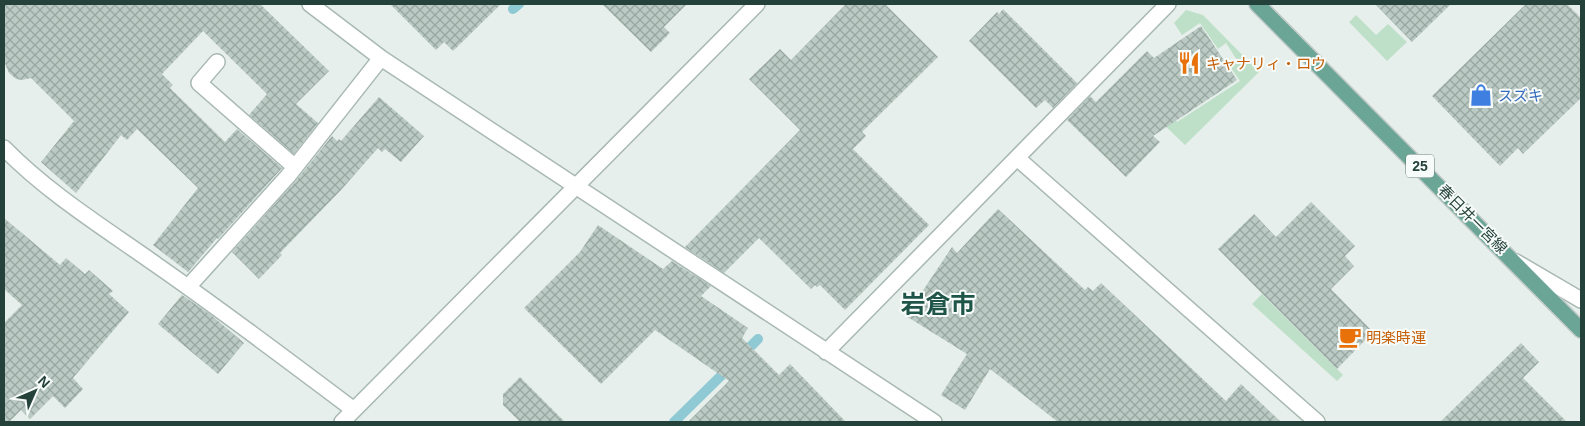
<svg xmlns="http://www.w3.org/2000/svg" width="1585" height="426" viewBox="0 0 1585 426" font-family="Arial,'Noto Sans JP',sans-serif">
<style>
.green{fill:#bfe0c8}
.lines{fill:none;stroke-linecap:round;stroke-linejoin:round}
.stream{stroke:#8ec9d4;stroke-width:10}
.building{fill:url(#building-cross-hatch)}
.minor-casing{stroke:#a8b8b2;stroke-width:18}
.major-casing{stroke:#c2cac8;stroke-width:18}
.minor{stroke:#fff;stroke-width:15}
.major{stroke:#6aa596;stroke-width:15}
.labels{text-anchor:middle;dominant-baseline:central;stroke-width:4;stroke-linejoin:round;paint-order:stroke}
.shield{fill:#f7fbf9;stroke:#637a73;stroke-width:1}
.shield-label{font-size:14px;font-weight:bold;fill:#24423a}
.food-label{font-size:15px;fill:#c56008;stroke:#f7fbf9;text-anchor:start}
.shop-label{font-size:15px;fill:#366cbe;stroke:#f7fbf9;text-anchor:start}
.street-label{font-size:15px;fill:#24423a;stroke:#f7fbf9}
.town-label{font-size:25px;font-weight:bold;fill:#1f5548;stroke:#f7fbf9}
</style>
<defs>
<pattern id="building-cross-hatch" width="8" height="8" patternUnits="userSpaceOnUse" patternTransform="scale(1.25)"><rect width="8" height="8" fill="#bbcac4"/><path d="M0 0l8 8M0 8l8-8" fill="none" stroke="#98a6a0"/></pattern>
</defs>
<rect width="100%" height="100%" fill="#e6efeb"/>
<path class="green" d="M 1186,10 L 1203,15 L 1259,72 L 1185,145 L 1160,121 L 1170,111 L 1177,122 L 1240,81 L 1229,65 L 1237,60 L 1226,43 L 1218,49 L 1200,23 L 1182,35 L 1174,23 Z
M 1356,15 L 1376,35 L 1388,24 L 1407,42 L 1387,61 L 1349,22 Z
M 1262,294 L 1343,375 L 1337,381 L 1252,304 Z"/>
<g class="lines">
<path class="stream" d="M 513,9 L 519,4
M 741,356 L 758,339
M 674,422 L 731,366"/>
</g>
<path class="building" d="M 4,4 L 260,4 L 329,71 L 296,104 L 318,123 L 294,154 L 249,115 L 267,94 L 203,31 L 162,74 L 173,85 L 170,88 L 225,142 L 237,129 L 282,168 L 218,239 L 217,238 L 188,272 L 153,245 L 198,188 L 137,129 L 127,140 L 121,135 L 76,193 L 41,162 L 74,121 L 31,78 L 22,80 L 16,79 L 9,73 L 4,61 Z
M 390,4 L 501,4 L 453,51 L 444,42 L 436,50 Z
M 602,4 L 687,4 L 664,27 L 670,33 L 651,52 Z
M 846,4 L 885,4 L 938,57 L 862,132 L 866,136 L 853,149 L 929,225 L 845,310 L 820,285 L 817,287 L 815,285 L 811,289 L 759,238 L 724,273 L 685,247 L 800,130 L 749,79 L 780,49 L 791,60 Z
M 1375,4 L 1451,4 L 1412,42 Z
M 1526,4 L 1567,4 L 1581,18 L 1581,98 L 1523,154 L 1518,148 L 1500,166 L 1432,96 Z
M 1003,9 L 1077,83 L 1053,108 L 1045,100 L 1036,108 L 969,41 L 997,12 L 999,14 Z
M 1201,26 L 1237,80 L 1153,136 L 1160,142 L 1126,177 L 1067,120 L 1090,96 L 1096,102 L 1147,51 L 1154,58 Z
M 379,97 L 424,136 L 401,162 L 385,149 L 382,152 L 378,148 L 341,190 L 280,253 L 282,255 L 259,279 L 232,252 L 295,182 L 332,136 L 337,141 L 339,139 L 341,141 Z
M 1311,202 L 1355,246 L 1345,256 L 1354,266 L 1331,289 L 1373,332 L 1337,369 L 1218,249 L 1254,214 L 1276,237 Z
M 998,209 L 1085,290 L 1088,287 L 1093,291 L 1101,283 L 1226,401 L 1241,384 L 1281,422 L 1058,422 L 990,369 L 965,410 L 941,395 L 967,354 L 906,316 L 952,247 L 957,253 Z
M 4,218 L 60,265 L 66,258 L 85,274 L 89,270 L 113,291 L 109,294 L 129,312 L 73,378 L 83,389 L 65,408 L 53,396 L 30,419 L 21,410 L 9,422 L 4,422 L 4,323 L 22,305 L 4,289 Z
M 598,225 L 663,269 L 672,261 L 711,286 L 701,296 L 748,328 L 742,338 L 779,375 L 790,364 L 846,422 L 688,422 L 729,381 L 655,330 L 601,384 L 524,308 L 580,252 Z
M 182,295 L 211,315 L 244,343 L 218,374 L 158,324 Z
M 1521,343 L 1539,362 L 1523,378 L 1567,422 L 1440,422 Z
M 520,377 L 565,422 L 520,422 L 503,405 L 503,394 Z"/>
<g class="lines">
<defs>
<path id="minor" d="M 310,4 L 381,58 L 934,422
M 217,62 L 199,83 L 295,167
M 4,148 C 49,194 106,229 158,266 C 224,312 289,361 354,410
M 1017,158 L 1317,422
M 1516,262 L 1581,300
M 188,287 L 288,176 L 381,58
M 826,352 L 1168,4
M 342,422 L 757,4"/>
<path id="major" d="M 1257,4 L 1581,330"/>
</defs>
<use href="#minor" class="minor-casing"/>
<use href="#major" class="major-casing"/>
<use href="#minor" class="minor"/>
<use href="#major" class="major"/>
</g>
<defs>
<symbol id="restaurant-bare" viewBox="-9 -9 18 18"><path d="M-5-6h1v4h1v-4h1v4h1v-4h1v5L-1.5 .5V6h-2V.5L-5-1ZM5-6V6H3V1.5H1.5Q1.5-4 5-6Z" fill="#e8710a" stroke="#f7fbf9" stroke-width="2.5" paint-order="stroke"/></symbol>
<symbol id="shop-bare" viewBox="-9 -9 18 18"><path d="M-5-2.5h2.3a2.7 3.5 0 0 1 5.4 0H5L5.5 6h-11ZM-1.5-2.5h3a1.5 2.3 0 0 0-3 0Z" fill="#3f7fe0" stroke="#f7fbf9" stroke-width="2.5" paint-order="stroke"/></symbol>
<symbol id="cafe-bare" viewBox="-9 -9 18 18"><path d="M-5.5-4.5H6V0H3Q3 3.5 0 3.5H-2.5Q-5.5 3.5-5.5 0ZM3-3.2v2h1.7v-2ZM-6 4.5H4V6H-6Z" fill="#e8710a" stroke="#f7fbf9" stroke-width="2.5" paint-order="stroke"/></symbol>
</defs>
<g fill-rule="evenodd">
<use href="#restaurant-bare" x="1173" y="47" width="32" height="32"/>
<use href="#shop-bare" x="1465" y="79" width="32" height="32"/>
<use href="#cafe-bare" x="1334" y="321" width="32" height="32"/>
</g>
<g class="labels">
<rect class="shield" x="1406" y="154.5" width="28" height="23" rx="4"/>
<g class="shield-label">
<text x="1420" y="166">25</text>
</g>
<g class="food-label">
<text x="1206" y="63">キャナリィ・ロウ</text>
<text x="1366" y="337">明楽時運</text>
</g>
<g class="shop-label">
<text x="1498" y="95">スズキ</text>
</g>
<g class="street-label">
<text transform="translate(1473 219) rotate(45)">春日井一宮線</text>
</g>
<g class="town-label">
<text x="938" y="304">岩倉市</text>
</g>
</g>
<rect width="1585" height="426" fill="none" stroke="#24423a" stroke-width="10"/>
<g transform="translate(35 391) rotate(45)" stroke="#f7fbf9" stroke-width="4" paint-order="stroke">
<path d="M0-4L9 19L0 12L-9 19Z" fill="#24423a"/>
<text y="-8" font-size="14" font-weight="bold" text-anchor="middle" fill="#24423a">N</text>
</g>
</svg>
